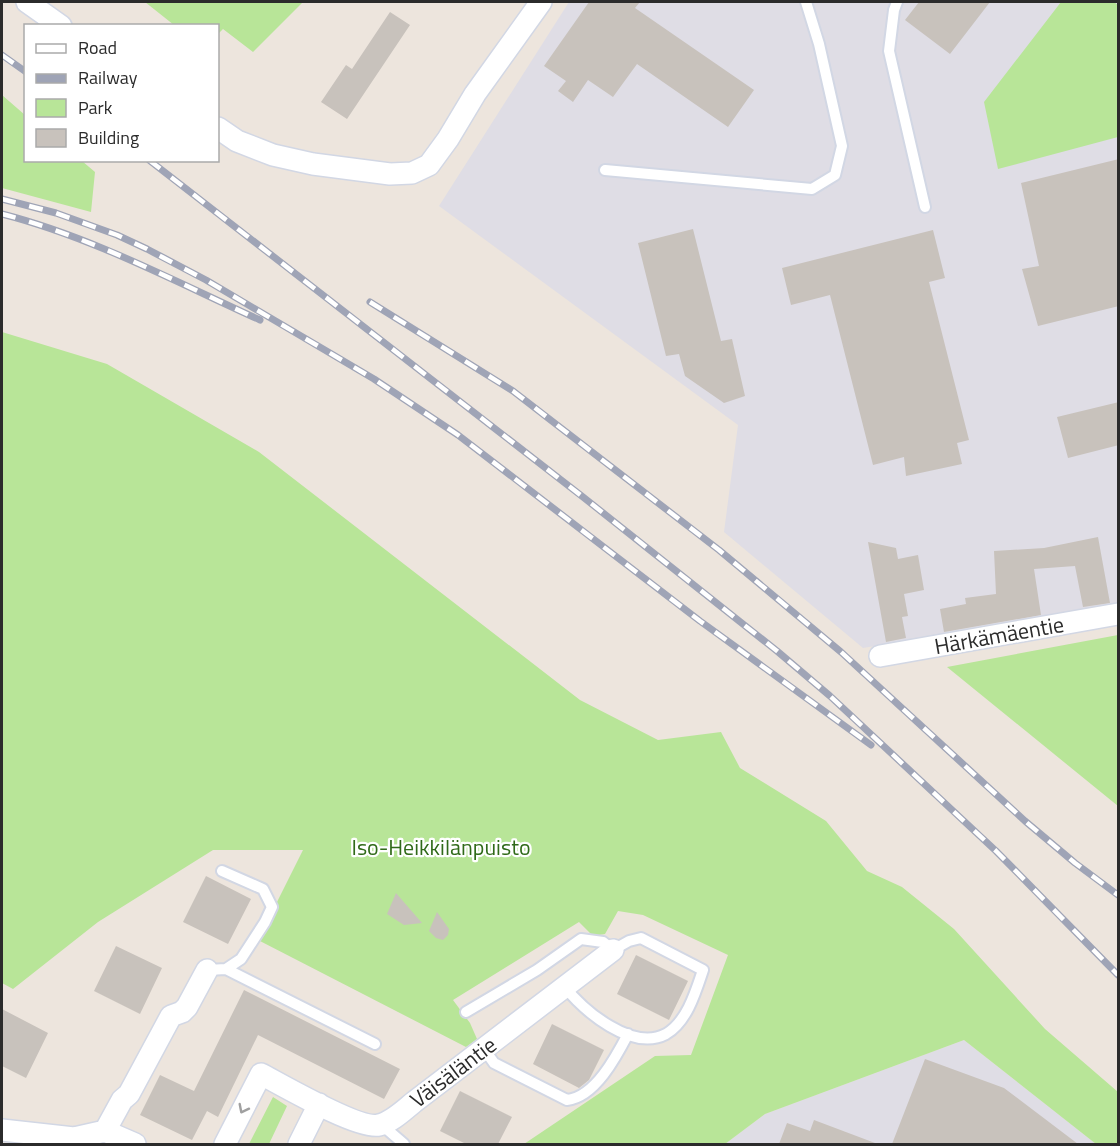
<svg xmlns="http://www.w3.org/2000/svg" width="1120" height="1146" viewBox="0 0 1120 1146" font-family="'Titillium Web',sans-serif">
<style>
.industrial{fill:#dfdde5}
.green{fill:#b8e598}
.building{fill:#c8c2bc}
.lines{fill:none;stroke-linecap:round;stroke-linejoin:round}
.lane-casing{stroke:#d2d7e4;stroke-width:14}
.street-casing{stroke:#d2d7e4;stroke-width:24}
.lane{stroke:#fff;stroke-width:10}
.street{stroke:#fff;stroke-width:21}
.rail-casing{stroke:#9fa4b6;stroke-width:7}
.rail{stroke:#fff;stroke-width:4.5;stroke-dasharray:14;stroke-linecap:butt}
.oneway{stroke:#a0a0a0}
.labels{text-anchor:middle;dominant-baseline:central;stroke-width:4.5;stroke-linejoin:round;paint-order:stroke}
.street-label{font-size:22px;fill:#2b2b2b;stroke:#fff}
.park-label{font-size:22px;fill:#306a19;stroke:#fff}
</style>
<rect width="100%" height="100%" fill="#ede5dd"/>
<path class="industrial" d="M 569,2 L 1118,2 L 1118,603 L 1042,618 L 863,648 L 724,532 L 738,425 L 439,206 Z
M 964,1040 L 1096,1144 L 725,1144 L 765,1114 Z"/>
<path class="green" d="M 145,2 L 303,2 L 253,52 L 223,29 L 218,34 L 218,26 L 174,25 Z
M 1061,2 L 1114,2 L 1118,5 L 1118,137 L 998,169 L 984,102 Z
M 2,95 L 25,115 L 26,160 L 82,161 L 95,172 L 91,212 L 2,188 Z
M 2,332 L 107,364 L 259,452 L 580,700 L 658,740 L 721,732 L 740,768 L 826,821 L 867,871 L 902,887 L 954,929 L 1045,1029 L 1118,1092 L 1118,1144 L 1096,1144 L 964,1040 L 765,1114 L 725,1144 L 524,1144 L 655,1056 L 691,1055 L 728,955 L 643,915 L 618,911 L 605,934 L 593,936 L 579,922 L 453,1000 L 470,1023 L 477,1039 L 466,1047 L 258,940 L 303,850 L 213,850 L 98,922 L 13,989 L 2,983 Z
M 1118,635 L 1118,806 L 947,667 Z
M 273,1097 L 287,1106 L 269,1144 L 249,1144 Z"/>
<path class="building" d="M 589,2 L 640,2 L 635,8 L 754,90 L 728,127 L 637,64 L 613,97 L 588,80 L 573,102 L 558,91 L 566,81 L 544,66 Z
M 919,2 L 990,2 L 950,54 L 905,20 Z
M 390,12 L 410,25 L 347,119 L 321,102 L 346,65 L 352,69 Z
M 1119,159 L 1119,306 L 1038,326 L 1022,269 L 1039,266 L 1021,183 Z
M 693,229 L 721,341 L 732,339 L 745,396 L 724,403 L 685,376 L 679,354 L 666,356 L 638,243 Z
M 933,230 L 945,278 L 929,282 L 969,440 L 957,443 L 962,464 L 906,476 L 904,457 L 873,465 L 830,295 L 791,305 L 782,268 Z
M 1119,402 L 1119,445 L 1068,458 L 1057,417 Z
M 1098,537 L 1110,603 L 1083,607 L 1075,566 L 1034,569 L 1041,615 L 944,632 L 940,609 L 966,604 L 965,598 L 996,594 L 994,551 L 1044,548 Z
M 868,542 L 896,548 L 898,559 L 918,555 L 924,590 L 904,594 L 908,616 L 902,617 L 906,638 L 886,642 Z
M 206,876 L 251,899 L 228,944 L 183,922 Z
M 396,893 L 422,923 L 404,925 L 387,914 Z
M 437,912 L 449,929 L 448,935 L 443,940 L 436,938 L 429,931 Z
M 116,946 L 162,968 L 140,1014 L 94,991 Z
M 636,955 L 688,981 L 669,1020 L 617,994 Z
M 244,990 L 400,1069 L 384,1099 L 258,1035 L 218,1117 L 207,1111 L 192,1140 L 140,1115 L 160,1075 L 194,1091 Z
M 2,1009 L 48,1033 L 26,1078 L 2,1066 Z
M 552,1024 L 604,1050 L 589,1080 L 579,1088 L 533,1064 Z
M 925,1059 L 1004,1088 L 1078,1144 L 892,1144 Z
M 460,1091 L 512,1117 L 498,1144 L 466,1144 L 440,1131 Z
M 814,1120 L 875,1143 L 875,1144 L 779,1144 L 787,1123 L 810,1131 Z"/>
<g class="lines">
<defs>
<path id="lane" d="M 897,2 L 894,10 L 889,51 L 925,207
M 605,170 L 812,189 L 835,175 L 842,146 L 819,44 L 806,2
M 222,871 L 263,889 L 272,907 L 265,922 L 241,959 L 226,969
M 207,970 L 226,969 L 375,1044
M 466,1012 L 537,970 L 581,939 L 603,942 L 613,950 L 629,941 L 641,938 L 703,970 C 696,991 687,1022 666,1034 C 632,1052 584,1011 564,986
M 484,1049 L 494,1063 L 567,1100 C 595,1097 616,1057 628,1034
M 382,1125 L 404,1144"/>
<path id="street" d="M 27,2 L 61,26
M 218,128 L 237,141 L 273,155 L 313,164 L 390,174 L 412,173 L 429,165 L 448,139 L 475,94 L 541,2
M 880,656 L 1118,614
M 2,1130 L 74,1138 L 105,1131 L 135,1144
M 105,1131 L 122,1100 L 129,1094 L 171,1016 L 182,1012 L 187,1007 L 207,970
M 225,1144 L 261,1074 C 282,1085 359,1130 379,1125 C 392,1122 404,1110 414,1102 L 613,950
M 299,1144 L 319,1104"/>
</defs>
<use href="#lane" class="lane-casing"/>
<use href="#street" class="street-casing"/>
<use href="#lane" class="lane"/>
<use href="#street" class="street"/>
<defs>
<path id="rail" d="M 2,55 L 26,72
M 149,160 L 583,497 L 777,651 L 830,696 L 996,851 L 1118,975
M 2,199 L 56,213 L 117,235 L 147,249 L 206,280 L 374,379 L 458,435 L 700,621 L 871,745
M 2,214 C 92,237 176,282 260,320
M 370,302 L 513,391 L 719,550 L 841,652 L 1025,821 L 1075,863 L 1118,895"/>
</defs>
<use href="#rail" class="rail-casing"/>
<use href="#rail" class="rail"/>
</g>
<defs><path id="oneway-chevron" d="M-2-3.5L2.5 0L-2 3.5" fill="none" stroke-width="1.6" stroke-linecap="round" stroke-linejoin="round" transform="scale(1.5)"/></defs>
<use class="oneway" href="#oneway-chevron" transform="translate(243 1109) rotate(117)"/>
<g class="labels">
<g class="street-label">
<text transform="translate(999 635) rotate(-10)">Härkämäentie</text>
<text transform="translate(453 1072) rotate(-37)">Väisäläntie</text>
</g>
<g class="park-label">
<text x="441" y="847">Iso-Heikkilänpuisto</text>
</g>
</g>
<rect width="1120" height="1146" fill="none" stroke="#2b2b2b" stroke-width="6"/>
<rect x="24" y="24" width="195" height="138" fill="#ffffff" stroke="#aaaaaa" stroke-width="1.5"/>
<rect x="36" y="44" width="30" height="9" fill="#ffffff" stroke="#aaaaaa" stroke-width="1.5"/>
<text x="78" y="54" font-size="18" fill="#2b2b2b">Road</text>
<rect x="36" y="74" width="30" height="9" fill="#9fa4b6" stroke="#aaaaaa" stroke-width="1.5"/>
<text x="78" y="84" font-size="18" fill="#2b2b2b">Railway</text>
<rect x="36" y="99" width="30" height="18" fill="#b8e598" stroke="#aaaaaa" stroke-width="1.5"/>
<text x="78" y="114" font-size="18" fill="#2b2b2b">Park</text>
<rect x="36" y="129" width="30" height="18" fill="#c8c2bc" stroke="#aaaaaa" stroke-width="1.5"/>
<text x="78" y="144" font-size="18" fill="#2b2b2b">Building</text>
</svg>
